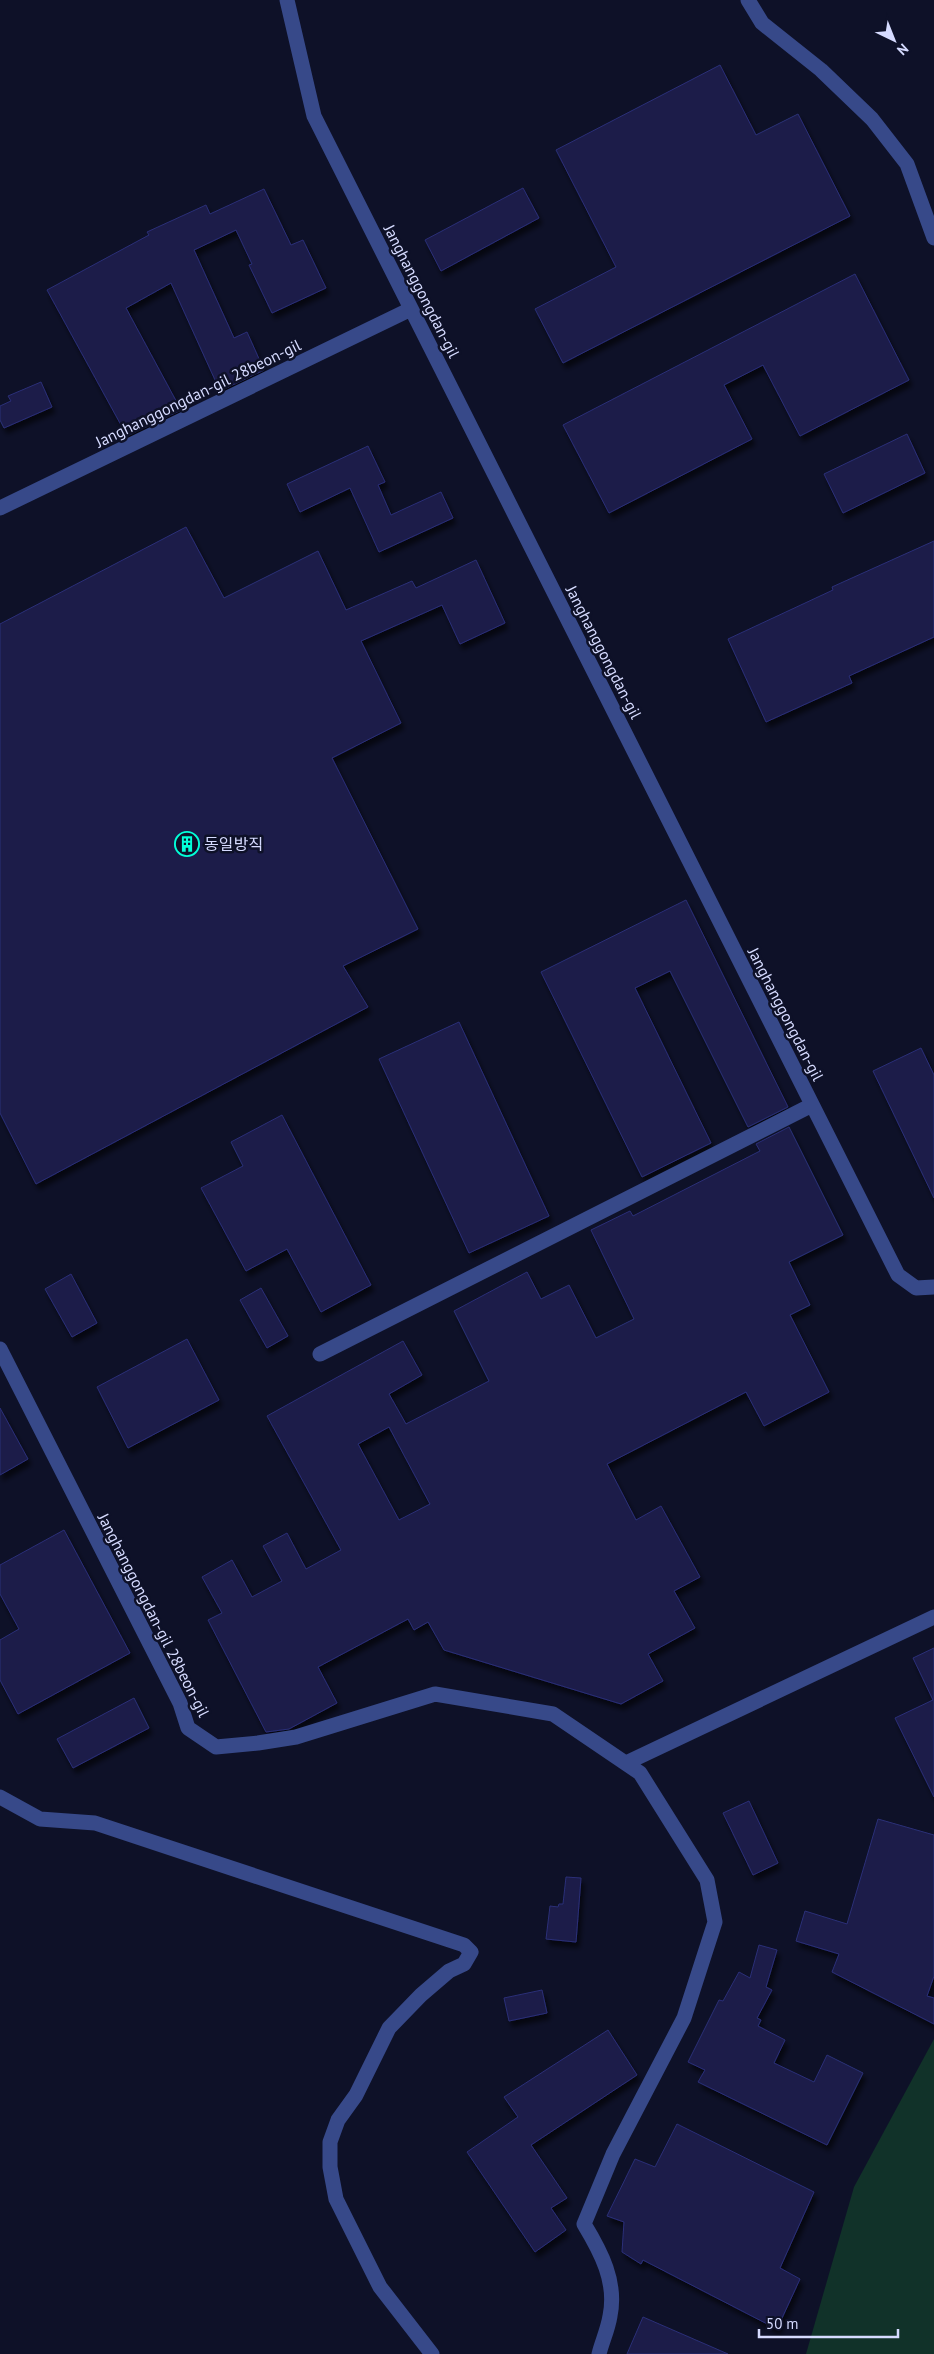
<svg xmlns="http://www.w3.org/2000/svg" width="934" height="2354" viewBox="0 0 934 2354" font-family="'PT Sans','Noto Sans KR',sans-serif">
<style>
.green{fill:#113229}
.building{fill:#1a1c4a;stroke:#2b2f77;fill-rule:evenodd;filter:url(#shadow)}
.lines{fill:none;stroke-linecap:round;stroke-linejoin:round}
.minor{stroke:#374989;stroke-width:15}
.labels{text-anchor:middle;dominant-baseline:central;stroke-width:5;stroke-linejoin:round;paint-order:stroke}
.street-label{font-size:16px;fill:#d6dbff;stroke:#0e1128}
.poi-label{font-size:16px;fill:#d6dbff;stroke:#0e1128;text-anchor:start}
</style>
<defs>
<filter id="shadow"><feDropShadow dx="3" dy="5.5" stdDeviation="2.5" flood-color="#0009"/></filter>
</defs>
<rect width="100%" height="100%" fill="#0e1128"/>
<path class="green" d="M 934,2039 L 934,2354 L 806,2354 L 854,2187 Z"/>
<path class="building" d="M 720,65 L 756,135 L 798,114 L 850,216 L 563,363 L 535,309 L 616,267 L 556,150 Z
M 523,188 L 539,218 L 441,271 L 425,240 Z
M 264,189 L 291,245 L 303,240 L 326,288 L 272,313 L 249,265 L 252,264 L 236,230 L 194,250 L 234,338 L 247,332 L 264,370 L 220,391 L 171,283 L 126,308 L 181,410 L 127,436 L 47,290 L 149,235 L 147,232 L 206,205 L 210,214 Z
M 855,274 L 909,380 L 800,436 L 763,365 L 724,385 L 752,439 L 609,513 L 563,425 Z
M 41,382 L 52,407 L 4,428 L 0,420 L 0,406 L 11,401 L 8,396 Z
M 907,434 L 925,473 L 843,513 L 824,474 Z
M 368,446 L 385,482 L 378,485 L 391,515 L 441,492 L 453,518 L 379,552 L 350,488 L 300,512 L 287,484 Z
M 186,527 L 224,598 L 318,551 L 346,610 L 412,581 L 416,588 L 476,560 L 505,623 L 460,644 L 442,605 L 361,641 L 401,723 L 332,758 L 418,929 L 343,966 L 368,1007 L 36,1184 L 0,1113 L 0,624 Z
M 934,541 L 934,637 L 849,676 L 852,683 L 766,722 L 728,639 L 833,590 L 832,587 Z
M 686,900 L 788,1107 L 748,1127 L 670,971 L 635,988 L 711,1143 L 642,1177 L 541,972 Z
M 459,1022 L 549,1216 L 469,1253 L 379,1059 Z
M 921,1048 L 934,1075 L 934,1198 L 873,1071 Z
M 282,1115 L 371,1285 L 321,1312 L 287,1249 L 246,1271 L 201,1188 L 243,1166 L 231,1142 Z
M 789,1127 L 843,1235 L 789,1262 L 810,1305 L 790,1315 L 829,1392 L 764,1426 L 746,1392 L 607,1464 L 636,1520 L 661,1506 L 700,1577 L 674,1591 L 695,1628 L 648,1654 L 663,1681 L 621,1704 L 444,1650 L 428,1622 L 414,1630 L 408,1619 L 318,1667 L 337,1703 L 289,1729 L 266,1732 L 208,1620 L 222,1613 L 202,1577 L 232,1560 L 252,1597 L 282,1581 L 263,1546 L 287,1533 L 306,1569 L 341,1550 L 267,1416 L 403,1341 L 422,1375 L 389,1394 L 406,1424 L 489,1381 L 454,1311 L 527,1272 L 541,1299 L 569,1285 L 596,1338 L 634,1319 L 591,1230 L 630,1211 L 633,1216 L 760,1151 L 756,1144 ZM 389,1427 L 430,1504 L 399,1520 L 358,1444 Z
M 71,1274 L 97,1323 L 72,1337 L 45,1289 Z
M 261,1288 L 288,1336 L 267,1348 L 240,1300 Z
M 187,1339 L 219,1400 L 128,1448 L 97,1387 Z
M 0,1408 L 28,1459 L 0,1475 Z
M 64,1530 L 130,1653 L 18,1714 L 0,1680 L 0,1640 L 19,1629 L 0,1594 L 0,1565 Z
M 934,1648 L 934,1797 L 895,1718 L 933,1700 L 913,1658 Z
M 134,1698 L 149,1728 L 73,1768 L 57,1739 Z
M 749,1801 L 778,1863 L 753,1875 L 723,1813 Z
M 878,1819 L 934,1835 L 934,1976 L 927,1996 L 934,1998 L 934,2024 L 832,1972 L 839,1954 L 796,1941 L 805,1911 L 847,1924 Z
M 566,1877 L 581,1878 L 576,1942 L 546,1939 L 550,1906 L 558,1907 L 559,1904 L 563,1904 Z
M 759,1945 L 777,1950 L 766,1987 L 772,1990 L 757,2018 L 761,2020 L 758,2026 L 785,2040 L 774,2063 L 814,2082 L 827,2055 L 863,2073 L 827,2145 L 698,2082 L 705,2070 L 688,2062 L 719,2000 L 723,2001 L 739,1972 L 750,1978 Z
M 542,1990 L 547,2013 L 509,2021 L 504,1998 Z
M 608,2030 L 637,2075 L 531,2145 L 567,2198 L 551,2208 L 566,2230 L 535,2252 L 467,2152 L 518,2117 L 504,2097 Z
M 677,2124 L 814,2192 L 780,2268 L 800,2279 L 777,2329 L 643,2260 L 641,2264 L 622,2252 L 624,2222 L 607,2216 L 635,2159 L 655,2167 Z
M 643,2317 L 728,2354 L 627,2354 Z"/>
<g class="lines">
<path class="minor" d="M 287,0 L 314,116 L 898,1275 L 916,1288 L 934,1287
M 748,0 L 762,23 L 821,70 L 872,119 L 907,164 L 934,238
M 0,508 L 411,309
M 0,1349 L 180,1703 L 188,1728 L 216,1747 L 258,1743 L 296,1737 L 435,1694 L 553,1714 L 640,1773 L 707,1880 L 715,1922 L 684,2018 L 613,2154 L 584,2224 C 601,2252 617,2282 610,2316 C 608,2329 602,2342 599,2354
M 320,1354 L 812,1105
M 626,1763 L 934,1617
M 0,1797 L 40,1819 L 95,1823 L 464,1945 L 471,1952 L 464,1964 L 449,1971 L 421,1995 L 389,2028 L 356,2095 L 338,2120 L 330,2142 L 330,2167 L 336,2199 L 380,2287 L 432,2354"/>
</g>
<defs>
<symbol id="building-ring" viewBox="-11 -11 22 22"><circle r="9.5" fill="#0e1128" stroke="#02ffd8" stroke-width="1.5"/><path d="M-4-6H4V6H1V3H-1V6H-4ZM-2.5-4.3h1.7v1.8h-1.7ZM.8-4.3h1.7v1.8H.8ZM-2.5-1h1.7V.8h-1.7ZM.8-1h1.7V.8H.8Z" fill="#02ffd8"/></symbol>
</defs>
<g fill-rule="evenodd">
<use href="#building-ring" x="173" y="830" width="28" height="28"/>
</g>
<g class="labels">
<g class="street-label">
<text transform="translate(422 291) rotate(63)">Janghanggongdan-gil</text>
<text transform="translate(198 393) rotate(-26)">Janghanggongdan-gil 28beon-gil</text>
<text transform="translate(604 652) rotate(63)">Janghanggongdan-gil</text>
<text transform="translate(786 1014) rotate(63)">Janghanggongdan-gil</text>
<text transform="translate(154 1615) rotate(63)">Janghanggongdan-gil 28beon-gil</text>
</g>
<g class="poi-label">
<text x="204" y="844">동일방직</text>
</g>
</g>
<g transform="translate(894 40) rotate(137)" stroke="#0e1128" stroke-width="4" paint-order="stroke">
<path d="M0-4L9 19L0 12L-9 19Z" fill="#d6dbff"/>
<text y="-8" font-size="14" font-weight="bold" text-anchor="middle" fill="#d6dbff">N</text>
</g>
<path d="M759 2329v8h139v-8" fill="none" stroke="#d6dbff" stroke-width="2.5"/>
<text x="766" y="2329" font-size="15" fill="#d6dbff" stroke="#0e1128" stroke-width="4" paint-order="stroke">50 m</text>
</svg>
